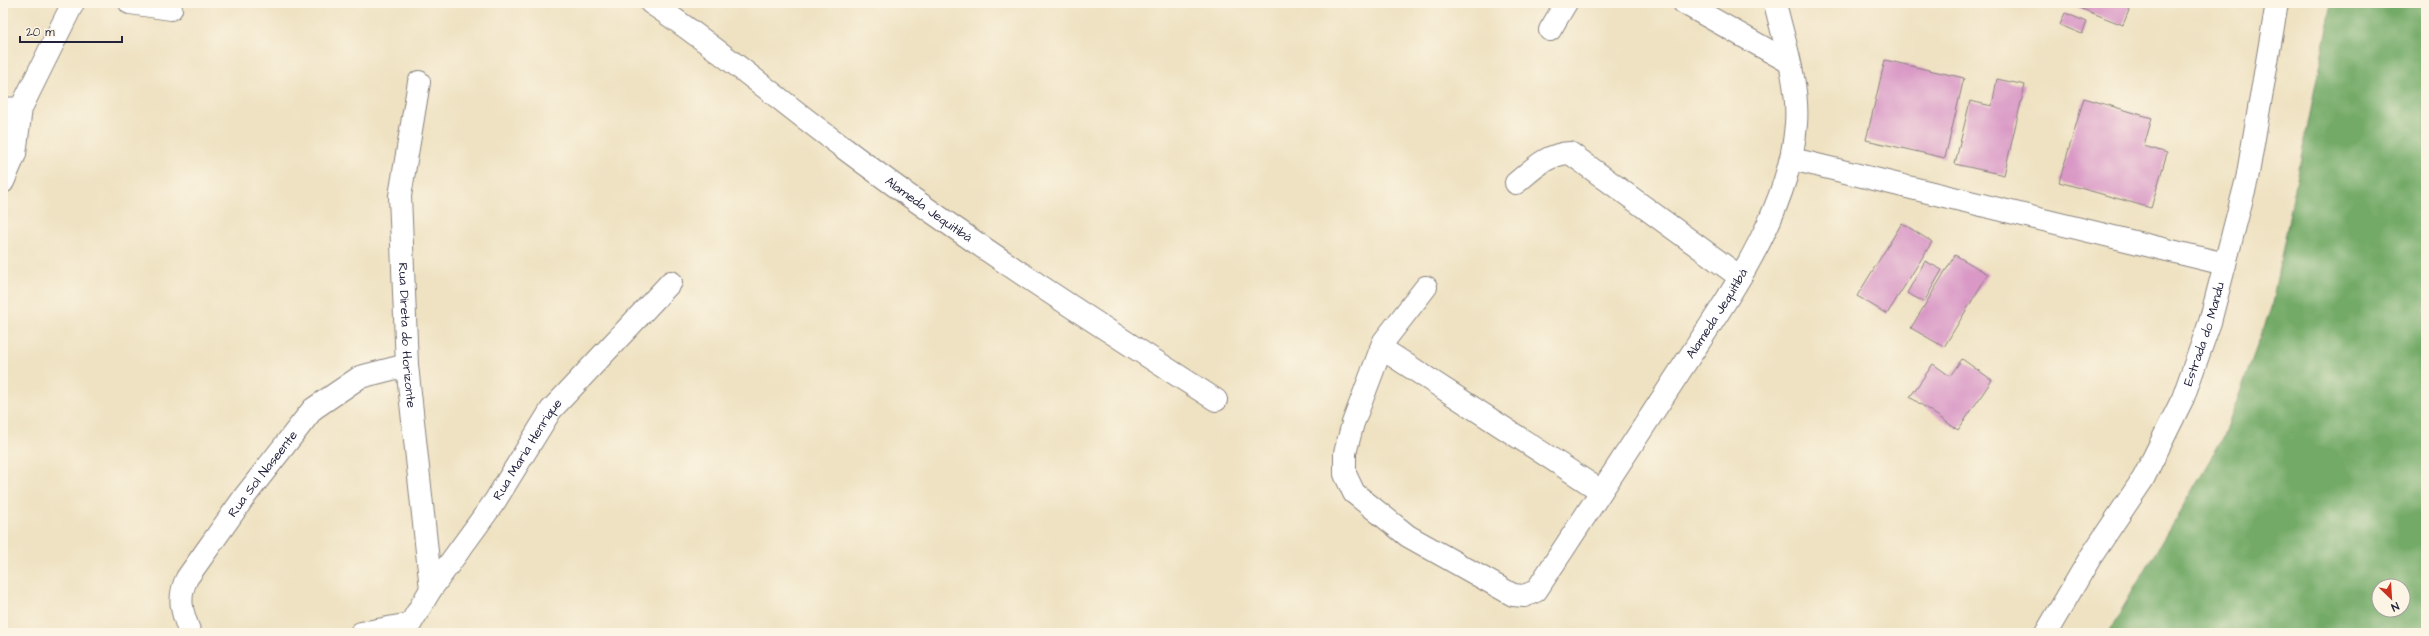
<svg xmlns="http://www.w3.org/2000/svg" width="2429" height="636" viewBox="0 0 2429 636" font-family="'Architects Daughter',sans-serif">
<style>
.forest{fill:#73aa67;stroke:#4a6651;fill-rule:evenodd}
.building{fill:#d998c6}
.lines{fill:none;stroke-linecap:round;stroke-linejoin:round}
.minor-casing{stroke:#88827e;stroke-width:24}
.major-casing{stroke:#88827e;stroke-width:24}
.minor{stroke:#fff;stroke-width:22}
.major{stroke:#fff;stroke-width:22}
.labels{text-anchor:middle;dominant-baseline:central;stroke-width:3;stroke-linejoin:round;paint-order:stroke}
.street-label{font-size:13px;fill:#22223b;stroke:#fcf5e5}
</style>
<rect width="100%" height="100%" fill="#fcf5e5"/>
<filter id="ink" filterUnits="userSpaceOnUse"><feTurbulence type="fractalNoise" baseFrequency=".025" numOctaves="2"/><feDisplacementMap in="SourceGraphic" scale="8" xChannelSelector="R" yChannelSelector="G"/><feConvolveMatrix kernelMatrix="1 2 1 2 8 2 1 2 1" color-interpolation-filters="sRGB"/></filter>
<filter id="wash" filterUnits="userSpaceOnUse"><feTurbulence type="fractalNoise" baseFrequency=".012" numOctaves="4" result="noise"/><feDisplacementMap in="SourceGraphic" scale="16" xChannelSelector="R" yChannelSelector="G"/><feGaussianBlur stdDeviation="0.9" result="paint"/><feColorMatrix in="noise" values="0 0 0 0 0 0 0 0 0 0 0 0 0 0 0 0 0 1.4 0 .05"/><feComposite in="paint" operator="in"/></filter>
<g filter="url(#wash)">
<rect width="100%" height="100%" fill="#efe2c2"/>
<path class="forest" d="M 2332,3 L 2426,3 L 2426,633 L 2108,633 L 2224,436 L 2271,308 ZM 2379,586 L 2403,586 L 2403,610 L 2379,610 Z"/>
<g id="blocks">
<path class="building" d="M 2067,3 L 2132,3 L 2123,25 Z
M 2065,13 L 2087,22 L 2082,34 L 2060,25 Z
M 1885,60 L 1964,78 L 1945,158 L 1866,140 Z
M 1997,79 L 2025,85 L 2004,175 L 1955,164 L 1970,101 L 1992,106 Z
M 2084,98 L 2152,118 L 2144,146 L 2167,153 L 2151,208 L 2059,182 Z
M 1902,223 L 1932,242 L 1887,314 L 1857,296 Z
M 1955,255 L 1988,274 L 1944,347 L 1911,328 Z
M 1925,261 L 1942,270 L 1924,302 L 1907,293 Z
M 1962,359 L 1992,380 L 1958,430 L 1910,397 L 1933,364 L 1950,376 Z"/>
</g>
</g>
<g filter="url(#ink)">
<use href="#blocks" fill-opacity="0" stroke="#88827e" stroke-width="1"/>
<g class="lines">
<defs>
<g id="minor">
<path d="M 130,3 L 171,9"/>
<path id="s1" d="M 651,3 C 719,48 780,101 845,149 C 965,239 1091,320 1216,400"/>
<path d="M 1684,3 L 1789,62"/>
<path d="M 1550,30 L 1566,3"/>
<path id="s2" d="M 419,82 L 400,196 L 407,365 L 431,589"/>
<path d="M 3,109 L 21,108 L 73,3"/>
<path d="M 1792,159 L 2225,264"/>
<path d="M 3,182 L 15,154 L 21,108"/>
<path d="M 1516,183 C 1533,169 1547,154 1570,153 L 1740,277"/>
<path id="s3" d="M 1426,287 L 1384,341 L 1353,423 L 1345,453 L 1345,474 L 1354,493 L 1408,536 L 1513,595 L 1524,596 L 1536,591 C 1580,523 1625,456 1669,388 C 1719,310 1789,219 1796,124 C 1799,84 1784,41 1775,3"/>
<path d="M 1381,348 L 1601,491"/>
<path id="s4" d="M 190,633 C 182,613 177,598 187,578 L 245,496 L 313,409 L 360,377 L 407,365"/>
<path d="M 361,633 L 410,624"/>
<path id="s5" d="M 405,633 L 431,589 L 495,501 L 551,410 L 671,282"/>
</g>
<g id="major">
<path id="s6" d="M 2046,633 L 2090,558 L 2143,479 L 2183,398 L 2210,322 L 2247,179 L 2277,3"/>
</g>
</defs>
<use href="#minor" class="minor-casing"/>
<use href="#major" class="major-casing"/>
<use href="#minor" class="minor"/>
<use href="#major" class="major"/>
</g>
</g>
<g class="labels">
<g class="street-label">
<text stroke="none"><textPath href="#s1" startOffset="346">Alameda Jequitibá</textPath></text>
<text stroke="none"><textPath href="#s3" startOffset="774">Alameda Jequitibá</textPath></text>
<text stroke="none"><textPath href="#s6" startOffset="340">Estrada do Mandu</textPath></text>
<text stroke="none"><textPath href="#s2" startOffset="255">Rua Direta do Horizonte</textPath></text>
<text stroke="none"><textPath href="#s5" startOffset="221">Rua Maria Henrique</textPath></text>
<text stroke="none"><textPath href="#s4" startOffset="186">Rua Sol Naseente</textPath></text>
</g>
</g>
<rect width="2429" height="636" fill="none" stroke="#fcf5e5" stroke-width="16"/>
<g transform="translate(2391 598) rotate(155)"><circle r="19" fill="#fcf5e5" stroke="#a5a1a1"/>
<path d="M0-3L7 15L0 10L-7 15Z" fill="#c8321e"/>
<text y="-6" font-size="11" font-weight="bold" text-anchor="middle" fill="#22223b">N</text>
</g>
<path d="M20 36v6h102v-6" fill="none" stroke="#22223b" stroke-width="2"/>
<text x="26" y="36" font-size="12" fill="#22223b" stroke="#fcf5e5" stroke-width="3" paint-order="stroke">20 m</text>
</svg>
